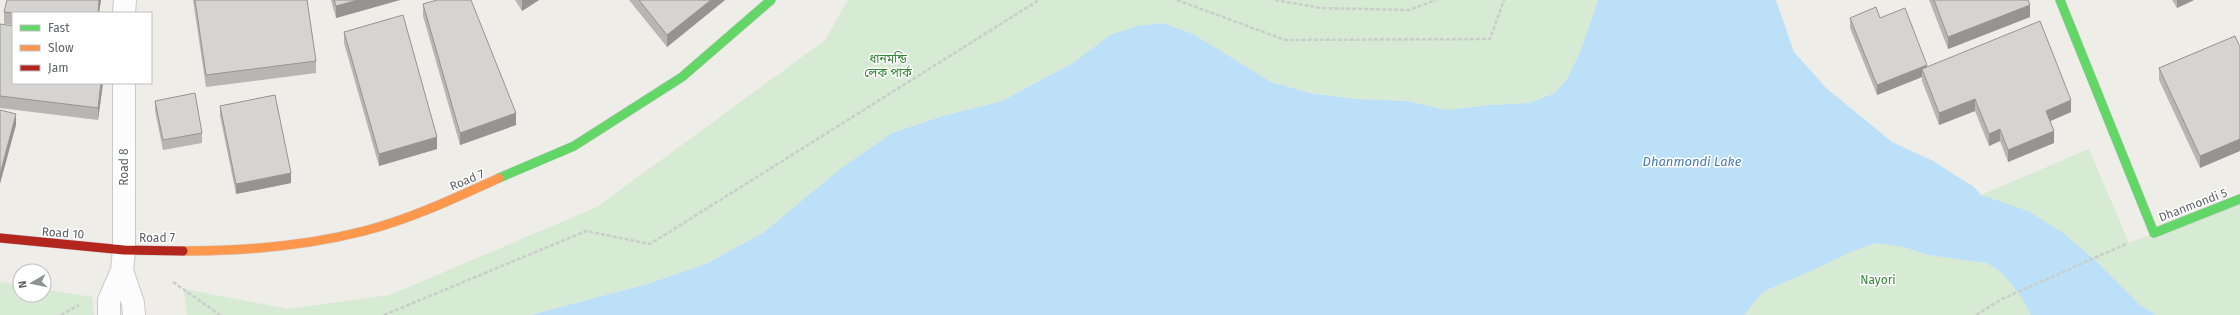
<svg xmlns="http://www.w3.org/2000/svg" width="2240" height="315" viewBox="0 0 2240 315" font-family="'Fira Sans','Noto Sans Bengali',sans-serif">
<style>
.green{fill:#d6ead4}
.water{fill:#bce0f8}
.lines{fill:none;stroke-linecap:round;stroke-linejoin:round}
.street-casing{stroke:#cacac9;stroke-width:24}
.fast-casing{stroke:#cbcbca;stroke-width:10}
.slow-casing{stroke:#cbcbca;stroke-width:10}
.jam-casing{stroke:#cbcbca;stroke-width:10}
.path{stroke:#cacecb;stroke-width:2.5;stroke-dasharray:4 2;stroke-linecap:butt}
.street{stroke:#fcfcfc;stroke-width:22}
.fast{stroke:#63d668;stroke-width:9}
.slow{stroke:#ff974d;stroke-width:9}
.jam{stroke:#b3261e;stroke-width:9}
.wall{fill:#b7b6b4}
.shaded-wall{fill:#959492}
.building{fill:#d5d4d1;stroke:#959492}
.labels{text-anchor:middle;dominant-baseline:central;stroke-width:3;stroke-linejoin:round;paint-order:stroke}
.park-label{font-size:12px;fill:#358638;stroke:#fff}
.street-label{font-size:12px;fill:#5e6267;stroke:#fff}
.water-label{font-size:13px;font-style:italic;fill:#427ab3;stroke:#fff}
</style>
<rect width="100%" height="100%" fill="#eeede8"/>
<path class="green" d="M 848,0 L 1598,0 L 1580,52 L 1567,79 L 1555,93 L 1529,103 L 1490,105 L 1447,110 L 1407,101 L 1356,99 L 1310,93 L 1271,82 L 1243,67 L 1110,35 L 1073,63 L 1002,101 L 943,116 L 892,133 L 840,169 L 764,232 L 706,264 L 647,284 L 531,315 L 187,315 L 184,289 L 288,309 L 390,295 L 597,207 L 825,40 Z
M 2089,149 L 2129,243 L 2240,199 L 2240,315 L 2157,315 L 2140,305 L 2094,259 L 2063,233 L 1981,195 Z
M 1876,243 L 1904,247 L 1928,255 L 1987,263 L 2002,273 L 2020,295 L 2031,315 L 1744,315 L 1763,292 L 1820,267 L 1851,252 Z
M 0,282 L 20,285 L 20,295 L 44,295 L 44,289 L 92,297 L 94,315 L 0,315 Z"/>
<path class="water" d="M 1598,0 L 1776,0 L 1794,52 L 1825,87 L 1892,142 L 1933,161 L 1974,187 L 1981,195 L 2028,211 L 2063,233 L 2094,259 L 2140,305 L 2157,315 L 2031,315 L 2020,295 L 2002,273 L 1987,263 L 1928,255 L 1904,247 L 1876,243 L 1851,252 L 1820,267 L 1763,292 L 1744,315 L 531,315 L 647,284 L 706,264 L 764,232 L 840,169 L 892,133 L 943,116 L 1002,101 L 1073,63 L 1110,35 L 1137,26 L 1162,23 L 1193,34 L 1271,82 L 1310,93 L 1356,99 L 1407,101 L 1447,110 L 1490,105 L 1529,103 L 1555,93 L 1567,79 L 1580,52 Z"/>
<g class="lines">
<defs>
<path id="street" d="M 124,13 L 125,0
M 122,271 L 133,303 L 134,315
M 109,315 L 109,300 L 122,271 L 124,250 L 124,83"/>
<path id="fast" d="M 2060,0 L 2154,233 L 2240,199
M 499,178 L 574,146 L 682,77 L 771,0"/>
<path id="slow" d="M 183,251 C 243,251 306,246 364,231 C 411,219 455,198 499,178"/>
<path id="jam" d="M 0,238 L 124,250 L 183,251"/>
</defs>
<use href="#street" class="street-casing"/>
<use href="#fast" class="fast-casing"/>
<use href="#slow" class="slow-casing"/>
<use href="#jam" class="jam-casing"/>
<path class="path" d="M 1177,0 L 1285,40 L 1490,39 L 1504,0
M 1275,0 L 1321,8 L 1409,10 L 1436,0
M 173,282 L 220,315
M 61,315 L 79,305
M 384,315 L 586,231 L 650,244 L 1039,0
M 1976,315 L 2002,299 L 2126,244"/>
<use href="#street" class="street"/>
<use href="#fast" class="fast"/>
<use href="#slow" class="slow"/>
<use href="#jam" class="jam"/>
</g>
<path class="wall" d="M 101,0 L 99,13 L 13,13 L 13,25 L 4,24 L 4,12 Z
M 193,0 L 307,0 L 316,61 L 316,73 L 206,87 Z
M 331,0 L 400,0 L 336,18 Z
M 515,0 L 539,0 L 522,11 Z
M 629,0 L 725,0 L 667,47 Z
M 1929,0 L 2028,0 L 2030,17 L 1948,49 Z
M 2172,0 L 2194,0 L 2177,8 Z
M 423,4 L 516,125 L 460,145 L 423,16 Z
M 1850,18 L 1880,18 L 1927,67 L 2071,112 L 2050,121 L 2054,143 L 2008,162 L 2000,141 L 1989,146 L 1975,111 L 1939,125 L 1922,81 L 1922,77 L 1877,95 L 1850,28 Z
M 0,24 L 13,83 L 103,83 L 98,120 L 0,108 Z
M 344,32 L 437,149 L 379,166 L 344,43 Z
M 2235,36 L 2200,168 L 2159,80 L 2159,68 Z
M 155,101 L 202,133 L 202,143 L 163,150 L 155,111 Z
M 220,106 L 291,183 L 236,194 L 220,116 Z"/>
<path class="shaded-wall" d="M 99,0 L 101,0 L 99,13 L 98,13 Z
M 358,0 L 400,0 L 336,18 L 336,6 Z
M 522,0 L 539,0 L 522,11 Z
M 711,0 L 725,0 L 667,47 L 667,35 Z
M 2177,0 L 2194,0 L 2177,8 Z
M 2030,5 L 2030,17 L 1948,49 L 1948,37 Z
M 1927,65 L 1927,75 L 1922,69 L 1922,77 L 1877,95 L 1877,85 Z
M 101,83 L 103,83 L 98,120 L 98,108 Z
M 1975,99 L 1975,111 L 1939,125 L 1939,113 Z
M 2071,100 L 2071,112 L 2046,123 L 2046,111 Z
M 516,113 L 516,125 L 460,145 L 460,133 Z
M 16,114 L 16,125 L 0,184 L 0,174 Z
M 2000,129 L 2000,141 L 1989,146 L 1989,134 Z
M 2054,131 L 2054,143 L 2008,162 L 2008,150 Z
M 437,137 L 437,149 L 379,166 L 379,154 Z
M 2240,139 L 2240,151 L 2200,168 L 2200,156 Z
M 291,173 L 291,183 L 236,194 L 236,184 Z"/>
<path class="building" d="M 7,0 L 99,0 L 98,13 L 13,13 L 4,12 Z
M 195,0 L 307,0 L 316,61 L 206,75 Z
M 334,0 L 358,0 L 336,6 Z
M 437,0 L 471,0 L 516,113 L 460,133 L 423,4 Z
M 639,0 L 711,0 L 667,35 Z
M 1934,0 L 2028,0 L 2030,5 L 1948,37 Z
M 1876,7 L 1880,18 L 1905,8 L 1927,65 L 1877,85 L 1850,18 Z
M 403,15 L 437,137 L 379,154 L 344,32 Z
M 2040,21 L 2071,100 L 2046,111 L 2054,131 L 2008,150 L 2000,129 L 1989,134 L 1975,99 L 1939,113 L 1922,69 Z
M 0,24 L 13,26 L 13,83 L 101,83 L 98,108 L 0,96 Z
M 2235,36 L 2240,47 L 2240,139 L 2200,156 L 2159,68 Z
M 195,93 L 202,133 L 163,140 L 155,101 Z
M 275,95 L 291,173 L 236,184 L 220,106 Z
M 0,110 L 16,114 L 0,174 Z"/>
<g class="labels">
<g class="park-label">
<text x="888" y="59">ধানমন্ডি<tspan x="888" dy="14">লেক পার্ক</tspan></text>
<text x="1878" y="280">Nayori</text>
</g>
<g class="street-label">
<text transform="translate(124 167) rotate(-90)">Road 8</text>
<text transform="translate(467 180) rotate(-23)">Road 7</text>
<text transform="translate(2193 205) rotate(-21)">Dhanmondi 5</text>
<text transform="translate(63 233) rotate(4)">Road 10</text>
<text x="157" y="238">Road 7</text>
</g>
<g class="water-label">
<text x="1692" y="161">Dhanmondi Lake</text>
</g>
</g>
<rect x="12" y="12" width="140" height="72" fill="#ffffff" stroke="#bfc0c2"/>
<rect x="20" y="25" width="20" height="6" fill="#63d668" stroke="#bfc0c2"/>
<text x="48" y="32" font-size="12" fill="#5e6267">Fast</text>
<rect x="20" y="45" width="20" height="6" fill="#ff974d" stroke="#bfc0c2"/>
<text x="48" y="52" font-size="12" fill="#5e6267">Slow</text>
<rect x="20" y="65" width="20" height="6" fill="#b3261e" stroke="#bfc0c2"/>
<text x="48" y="72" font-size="12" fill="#5e6267">Jam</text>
<g transform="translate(32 283) rotate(261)"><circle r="19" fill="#ffffff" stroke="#bfc0c2"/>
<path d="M0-3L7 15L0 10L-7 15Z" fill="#909394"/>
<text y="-6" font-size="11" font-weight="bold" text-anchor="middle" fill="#5e6267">N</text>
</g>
</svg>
